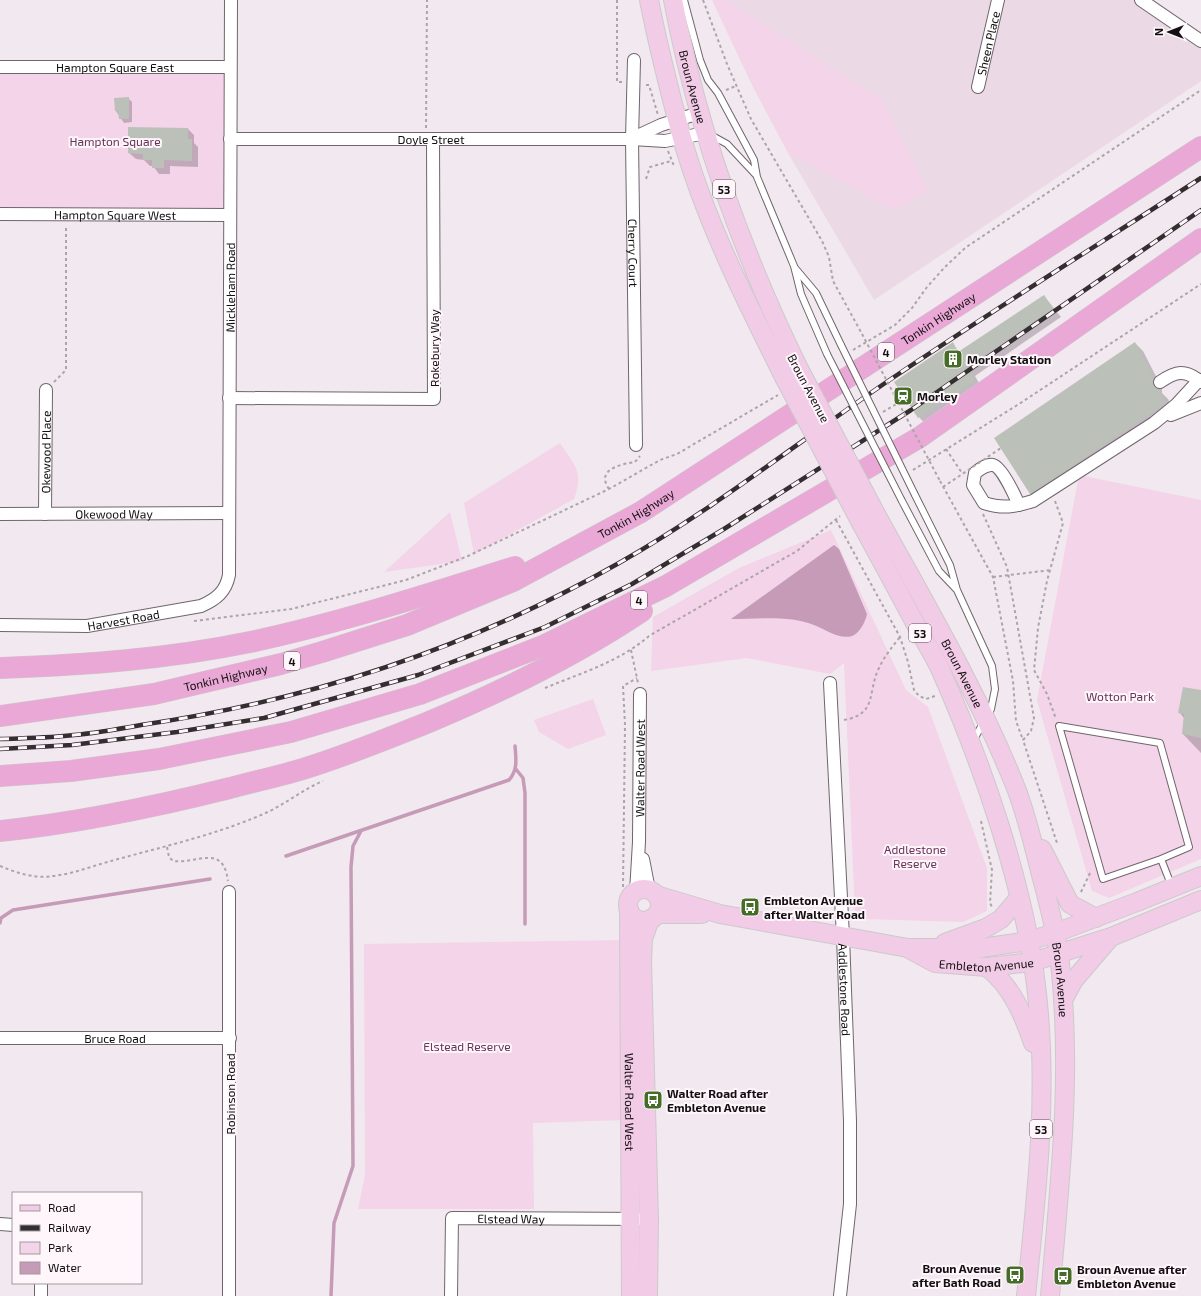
<svg xmlns="http://www.w3.org/2000/svg" width="1201" height="1296" viewBox="0 0 1201 1296" font-family="'Exo 2',sans-serif">
<style>
.built{fill:#ebd9e5}
.green{fill:#f3d4e8}
.water{fill:#c59bb7}
.shadow{fill:#0003}
.lines{fill:none;stroke-linecap:round;stroke-linejoin:round}
.stream{stroke:#c59bb7;stroke-width:3.5}
.building{fill:#bbc1b8}
.lane-casing{stroke:#6f666c;stroke-width:8}
.street-casing{stroke:#6f666c;stroke-width:14}
.primary-casing{stroke:#cbcacb;stroke-width:20}
.highway-casing{stroke:#cbcacb;stroke-width:22}
.path{stroke:#ada4aa;stroke-width:2;stroke-dasharray:3 3;stroke-linecap:butt}
.lane{stroke:#fff;stroke-width:6}
.street{stroke:#fff;stroke-width:12}
.primary{stroke:#f2cbe6;stroke-width:18}
.highway{stroke:#eaa8d6;stroke-width:21}
.rail-casing{stroke:#332e30;stroke-width:4.5}
.rail{stroke:#fef6fb;stroke-width:3;stroke-dasharray:9;stroke-linecap:butt}
.lane-bridge-casing{stroke:#6f666c;stroke-width:8;stroke-linecap:butt}
.primary-bridge-casing{stroke:#cbcacb;stroke-width:20;stroke-linecap:butt}
.path-bridge{stroke:#ada4aa;stroke-width:2;stroke-dasharray:3 3;stroke-linecap:butt}
.lane-bridge{stroke:#fff;stroke-width:6}
.primary-bridge{stroke:#f2cbe6;stroke-width:18}
.labels{text-anchor:middle;dominant-baseline:central;stroke-width:4;stroke-linejoin:round;paint-order:stroke}
.shield{fill:#fef6fb;stroke:#5a5457;stroke-width:1}
.shield-label{font-size:11px;font-weight:bold;fill:#130f11}
.street-label{font-size:12px;fill:#130f11;stroke:#fef6fb}
.park-label{font-size:12px;fill:#673359;stroke:#fef6fb}
.poi-label{font-size:12px;font-weight:bold;fill:#130f11;stroke:#fef6fb;text-anchor:start}
</style>
<rect width="100%" height="100%" fill="#f2e8ef"/>
<path class="built" d="M 726,0 L 1134,0 L 1201,48 L 1201,81 L 874,300 L 788,153 L 894,210 L 882,100 Z"/>
<path class="green" d="M 712,0 L 726,0 L 882,100 L 928,190 L 894,210 L 788,153 L 752,85 Z
M 0,67 L 230,67 L 230,215 L 0,214 Z
M 560,443 C 575,466 584,471 574,499 L 474,554 L 464,503 Z
M 1079,475 L 1201,500 L 1201,859 L 1109,898 L 1092,891 L 1037,700 Z
M 450,512 L 462,561 L 384,572 Z
M 831,530 L 906,690 L 928,707 L 987,868 L 987,911 L 963,922 L 865,919 L 855,913 L 844,663 L 830,674 L 747,658 L 651,671 L 653,617 L 739,568 Z
M 593,699 L 606,735 L 568,749 L 539,732 L 534,720 Z
M 626,940 L 626,1120 L 533,1123 L 534,1209 L 358,1209 L 365,1175 L 364,944 Z"/>
<path class="water" d="M 834,545 L 839,549 L 867,614 C 866,621 859,634 852,636 C 839,640 825,629 814,625 C 791,615 755,619 731,619 Z"/>
<path class="shadow" d="M 128,98 L 132,102 L 132,122 L 124,123 L 116,111 Z
M 188,129 L 194,135 L 194,143 L 198,147 L 198,167 L 170,166 L 170,174 L 159,174 L 153,166 L 150,166 L 144,160 L 136,159 L 129,153 Z
M 1044,296 L 1061,317 L 975,376 L 983,390 L 927,426 L 919,417 L 952,344 L 960,352 Z
M 1135,343 L 1143,351 L 1162,388 L 1162,393 L 1168,399 L 1174,412 L 1039,502 L 1030,494 Z
M 1201,691 L 1201,753 L 1183,734 L 1184,718 L 1180,713 Z"/>
<g class="lines">
<path class="stream" d="M 515,768 L 523,778 L 525,793 L 525,924
M 286,856 L 509,780 C 518,770 516,759 515,746
M 0,923 L 1,918 L 13,910 L 210,879
M 331,1296 L 334,1223 L 353,1166 L 351,867 L 353,846 L 361,831"/>
</g>
<path class="building" d="M 129,97 L 129,119 L 119,119 L 118,111 L 115,111 L 114,98 Z
M 128,127 L 188,128 L 188,139 L 192,139 L 192,161 L 164,160 L 164,168 L 152,168 L 152,160 L 143,160 L 143,154 L 128,153 Z
M 1044,295 L 1053,308 L 967,367 L 975,381 L 918,418 L 894,382 L 953,342 L 958,352 Z
M 1135,342 L 1154,378 L 1154,386 L 1159,389 L 1166,403 L 1030,494 L 994,438 Z
M 1183,687 L 1201,690 L 1201,738 L 1182,734 L 1184,714 L 1178,713 Z"/>
<g class="lines">
<defs>
<path id="lane" d="M 684,0 L 700,60 L 708,80 L 718,93 L 754,160 L 757,177 L 794,266 L 801,294 L 827,354
M 709,134 L 727,144 L 756,175
M 795,268 L 816,293 L 841,345
M 915,495 L 950,565 L 957,590 L 992,666 L 995,689 L 991,709 L 973,741
M 902,501 L 939,571 L 956,589
M 1161,859 L 1189,847 L 1160,743 L 1059,726 L 1103,879 L 1161,859 L 1172,887"/>
<g id="street">
<path d="M 1141,0 L 1201,41"/>
<path id="s1" d="M 634,60 L 632,139 L 636,445"/>
<path id="s2" d="M 0,67 L 230,67"/>
<path id="s3" d="M 978,87 L 998,0"/>
<path d="M 633,138 L 661,125 L 699,113"/>
<path id="s4" d="M 230,139 L 632,139 L 665,141 L 705,133"/>
<path id="s5" d="M 0,214 L 230,215"/>
<path d="M 1160,382 C 1176,371 1185,369 1201,382"/>
<path d="M 229,398 L 434,399 L 433,139"/>
<path d="M 1171,415 L 1201,403"/>
<path d="M 1019,505 C 1015,496 1002,467 993,465 C 986,464 980,469 975,473 L 973,485 L 984,503 C 1003,509 1014,507 1033,501 L 1154,423 L 1176,405 L 1199,380"/>
<path id="s6" d="M 0,514 L 229,513"/>
<path id="s7" d="M 45,514 L 46,390"/>
<path id="s8" d="M 0,625 L 87,626 L 201,606 C 217,599 226,591 229,575 L 231,0"/>
<path id="s9" d="M 830,683 L 843,937 L 850,1121 L 850,1204 L 840,1296"/>
<path d="M 643,859 L 649,890"/>
<path d="M 229,892 L 229,1296"/>
<path id="s10" d="M 636,892 L 639,842 L 640,694"/>
<path id="s11" d="M 0,1038 L 230,1038"/>
<path d="M 0,1224 L 13,1225"/>
<path d="M 41,1283 L 41,1296"/>
<path id="s12" d="M 451,1296 L 452,1218 L 649,1219"/>
</g>
<g id="primary">
<path d="M 649,0 C 658,46 670,93 682,138 C 705,220 746,301 784,377"/>
<path id="s13" d="M 673,0 C 697,128 742,252 799,369"/>
<path id="s14" d="M 877,516 C 926,605 978,693 1016,788 C 1026,814 1033,843 1040,871 C 1047,898 1055,926 1059,955 C 1073,1069 1060,1182 1050,1296"/>
<path d="M 862,525 C 880,558 898,591 916,625 C 924,640 934,655 941,671 C 983,766 1023,881 1036,985 C 1049,1090 1037,1192 1026,1296"/>
<path d="M 1042,849 L 1070,904 L 1096,918"/>
<circle cx="644" cy="905" r="16"/>
<path d="M 656,895 L 720,914 L 908,948 L 981,948 L 1028,941 L 1055,933 L 1137,902 L 1201,876"/>
<path id="s15" d="M 629,909 L 631,1296"/>
<path d="M 657,914 L 702,914"/>
<path d="M 945,943 L 986,928 L 1001,919 L 1019,898"/>
<path id="s16" d="M 909,949 L 935,963 L 987,967 L 1032,962 L 1111,937 L 1201,900"/>
<path d="M 987,967 C 1012,987 1023,1014 1033,1043"/>
<path d="M 1063,1000 L 1074,980 L 1109,939"/>
<path d="M 648,1296 L 649,1219 L 642,961 L 643,939 L 650,919"/>
</g>
<g id="highway">
<path d="M 0,668 C 84,665 168,659 250,642 C 340,623 428,594 515,567"/>
<path id="s17" d="M 0,716 L 154,694 L 281,664 L 322,652 L 407,625 L 513,581 L 641,512 L 1201,147"/>
<path d="M 0,776 L 71,771 L 159,759 L 291,732 L 420,694 L 545,645 L 666,586 L 920,437 L 1201,239"/>
<path d="M 0,831 C 78,823 154,807 230,788 C 255,781 281,776 306,768 C 348,755 389,738 429,722 C 503,691 575,656 642,611"/>
</g>
</defs>
<use href="#lane" class="lane-casing"/>
<use href="#street" class="street-casing"/>
<use href="#primary" class="primary-casing"/>
<use href="#highway" class="highway-casing"/>
<path class="path" d="M 617,0 L 617,82 L 622,82
M 703,0 L 727,64 L 751,119 L 822,241 L 829,257 L 833,281 L 862,334
M 646,85 L 649,85 L 658,115
M 726,90 L 736,86
M 426,128 L 427,0
M 668,151 L 674,166
M 646,179 L 650,167 L 671,161
M 853,350 L 895,325 L 912,308 L 927,287 L 944,268 L 965,248 L 1201,90
M 54,382 L 66,370 L 66,225
M 883,412 L 898,403
M 946,449 L 962,473
M 913,470 L 1019,404 L 1201,284
M 940,481 L 993,577 L 1013,681 L 1016,721 L 1023,740
M 609,489 C 595,469 622,464 635,462 L 640,456
M 1055,501 L 1063,523 L 1047,581 L 1038,628 L 1034,670 L 1047,694 L 1056,719
M 983,514 L 1007,567 L 1034,718 L 1031,731 L 1023,740 L 1057,843
M 836,520 L 900,637 L 908,662 L 914,690 L 919,696 L 926,699 L 935,696
M 993,577 L 1051,570
M 194,621 L 291,609 L 406,580 L 468,556 L 609,489 L 660,460 L 677,454 L 778,395
M 631,650 L 638,683
M 545,688 C 581,673 619,662 649,636 L 797,551 L 840,516
M 844,720 C 878,714 867,692 879,668 C 884,657 892,647 900,637
M 981,821 L 992,870 L 990,903 L 992,907
M 167,847 L 169,857 L 173,861 C 198,864 223,843 228,881
M 0,866 C 17,873 35,879 53,876 C 73,874 92,866 111,861 C 165,846 220,834 270,811 C 288,802 304,789 323,781
M 623,887 L 625,725 L 623,686 L 637,678
M 1081,892 L 1091,871"/>
<use href="#lane" class="lane"/>
<use href="#street" class="street"/>
<use href="#primary" class="primary"/>
<use href="#highway" class="highway"/>
<defs>
<path id="rail" d="M 0,739 C 25,738 50,738 74,735 C 97,733 119,729 141,725 C 312,700 470,648 619,563 C 716,508 802,439 894,377 C 995,309 1099,244 1201,178
M 0,749 L 72,745 L 177,732 L 264,718 L 418,675 L 545,627 L 632,584 L 724,529 L 911,410 L 1201,210"/>
</defs>
<use href="#rail" class="rail-casing"/>
<use href="#rail" class="rail"/>
<defs>
<path id="lane-bridge" d="M 841,345 L 915,495
M 827,354 L 902,501"/>
<path id="primary-bridge" d="M 799,369 L 877,516
M 784,377 L 862,525"/>
</defs>
<use href="#lane-bridge" class="lane-bridge-casing"/>
<use href="#primary-bridge" class="primary-bridge-casing"/>
<path class="path-bridge" d="M 862,334 L 940,481
M 943,487 L 1001,448"/>
<use href="#lane-bridge" class="lane-bridge"/>
<use href="#primary-bridge" class="primary-bridge"/>
</g>
<defs>
<symbol id="building-square" viewBox="-11 -11 22 22"><rect x="-9" y="-9" width="18" height="18" rx="4" fill="#466d28" stroke="#fef6fb"/><path d="M-4-6H4V6H1V3H-1V6H-4ZM-2.5-4.3h1.7v1.8h-1.7ZM.8-4.3h1.7v1.8H.8ZM-2.5-1h1.7V.8h-1.7ZM.8-1h1.7V.8H.8Z" fill="#fff"/></symbol>
<symbol id="station-square" viewBox="-11 -11 22 22"><rect x="-9" y="-9" width="18" height="18" rx="4" fill="#466d28" stroke="#fef6fb"/><path d="M-3-6H3Q5-6 5-4V2Q5 4 3 4L4.5 6H3L1.5 4h-3L-3 6H-4.5L-3 4Q-5 4-5 2V-4Q-5-6-3-6ZM-3.5-4v3h7v-3ZM-3.5 1v1.5H-2V1ZM2 1v1.5H3.5V1Z" fill="#fff"/></symbol>
<symbol id="bus-square" viewBox="-11 -11 22 22"><rect x="-9" y="-9" width="18" height="18" rx="4" fill="#466d28" stroke="#fef6fb"/><path d="M-5-6H5V4H4V6H2V4H-2V6H-4V4H-5ZM-3.5-4V0h7V-4ZM-3.5 1.2v1.5H-2V1.2ZM2 1.2v1.5H3.5V1.2Z" fill="#fff"/></symbol>
</defs>
<g fill-rule="evenodd">
<use href="#building-square" x="942" y="348" width="22" height="22"/>
<use href="#station-square" x="892" y="385" width="22" height="22"/>
<use href="#bus-square" x="739" y="896" width="22" height="22"/>
<use href="#bus-square" x="642" y="1089" width="22" height="22"/>
<use href="#bus-square" x="1004" y="1264" width="22" height="22"/>
<use href="#bus-square" x="1052" y="1265" width="22" height="22"/>
</g>
<g class="labels">
<g class="shield">
<rect x="713" y="180" width="22" height="18" rx="3"/>
<rect x="878" y="343" width="16" height="18" rx="3"/>
<rect x="631" y="591" width="16" height="18" rx="3"/>
<rect x="909" y="624" width="22" height="18" rx="3"/>
<rect x="284" y="652" width="16" height="18" rx="3"/>
<rect x="1030" y="1120" width="22" height="18" rx="3"/>
</g>
<g class="shield-label">
<text x="724" y="189">53</text>
<text x="886" y="352">4</text>
<text x="639" y="600">4</text>
<text x="920" y="633">53</text>
<text x="292" y="661">4</text>
<text x="1041" y="1129">53</text>
</g>
<g class="street-label">
<text stroke="none"><textPath href="#s3" startOffset="45">Sheen Place</textPath></text>
<text stroke="none"><textPath href="#s2" startOffset="115">Hampton Square East</textPath></text>
<text stroke="none"><textPath href="#s13" startOffset="89">Broun Avenue</textPath></text>
<text stroke="none"><textPath href="#s4" startOffset="201">Doyle Street</textPath></text>
<text stroke="none"><textPath href="#s5" startOffset="115">Hampton Square West</textPath></text>
<text stroke="none"><textPath href="#s1" startOffset="193">Cherry Court</textPath></text>
<text stroke="none"><textPath href="#s8" startOffset="534">Mickleham Road</textPath></text>
<text stroke="none"><textPath href="#s17" startOffset="1033">Tonkin Highway</textPath></text>
<text transform="translate(434 348) rotate(-90)">Rokebury Way</text>
<text transform="translate(809 388) rotate(62)">Broun Avenue</text>
<text stroke="none"><textPath href="#s7" startOffset="62">Okewood Place</textPath></text>
<text stroke="none"><textPath href="#s17" startOffset="673">Tonkin Highway</textPath></text>
<text stroke="none"><textPath href="#s6" startOffset="114">Okewood Way</textPath></text>
<text stroke="none"><textPath href="#s8" startOffset="124">Harvest Road</textPath></text>
<text stroke="none"><textPath href="#s14" startOffset="179">Broun Avenue</textPath></text>
<text stroke="none"><textPath href="#s17" startOffset="229">Tonkin Highway</textPath></text>
<text stroke="none"><textPath href="#s10" startOffset="124">Walter Road West</textPath></text>
<text stroke="none"><textPath href="#s16" startOffset="81">Embleton Avenue</textPath></text>
<text stroke="none"><textPath href="#s14" startOffset="503">Broun Avenue</textPath></text>
<text stroke="none"><textPath href="#s9" startOffset="307">Addlestone Road</textPath></text>
<text stroke="none"><textPath href="#s11" startOffset="115">Bruce Road</textPath></text>
<text transform="translate(230 1094) rotate(-90)">Robinson Road</text>
<text stroke="none"><textPath href="#s15" startOffset="193">Walter Road West</textPath></text>
<text stroke="none"><textPath href="#s12" startOffset="137">Elstead Way</textPath></text>
</g>
<g class="park-label">
<text x="115" y="141">Hampton Square</text>
<text x="1120" y="696">Wotton Park</text>
<text x="915" y="849">Addlestone<tspan x="915" dy="14">Reserve</tspan></text>
<text x="467" y="1046">Elstead Reserve</text>
</g>
<g class="poi-label">
<text x="967" y="359">Morley Station</text>
<text x="917" y="396">Morley</text>
<text x="764" y="900">Embleton Avenue<tspan x="764" dy="14">after Walter Road</tspan></text>
<text x="667" y="1093">Walter Road after<tspan x="667" dy="14">Embleton Avenue</tspan></text>
<text x="1001" y="1268" text-anchor="end">Broun Avenue<tspan x="1001" dy="14">after Bath Road</tspan></text>
<text x="1077" y="1269">Broun Avenue after<tspan x="1077" dy="14">Embleton Avenue</tspan></text>
</g>
</g>
<rect x="12" y="1192" width="130" height="92" fill="#fef6fb" stroke="#a09a9d"/>
<rect x="20" y="1205" width="20" height="6" fill="#f2cbe6" stroke="#a09a9d"/>
<text x="48" y="1212" font-size="12" fill="#130f11">Road</text>
<rect x="20" y="1225" width="20" height="6" fill="#332e30" stroke="#a09a9d"/>
<text x="48" y="1232" font-size="12" fill="#130f11">Railway</text>
<rect x="20" y="1242" width="20" height="12" fill="#f3d4e8" stroke="#a09a9d"/>
<text x="48" y="1252" font-size="12" fill="#130f11">Park</text>
<rect x="20" y="1262" width="20" height="12" fill="#c59bb7" stroke="#a09a9d"/>
<text x="48" y="1272" font-size="12" fill="#130f11">Water</text>
<g transform="translate(1169 32) rotate(270)" stroke="#fef6fb" stroke-width="3" paint-order="stroke">
<path d="M0-3L7 15L0 10L-7 15Z" fill="#130f11"/>
<text y="-6" font-size="11" font-weight="bold" text-anchor="middle" fill="#130f11">N</text>
</g>
</svg>
